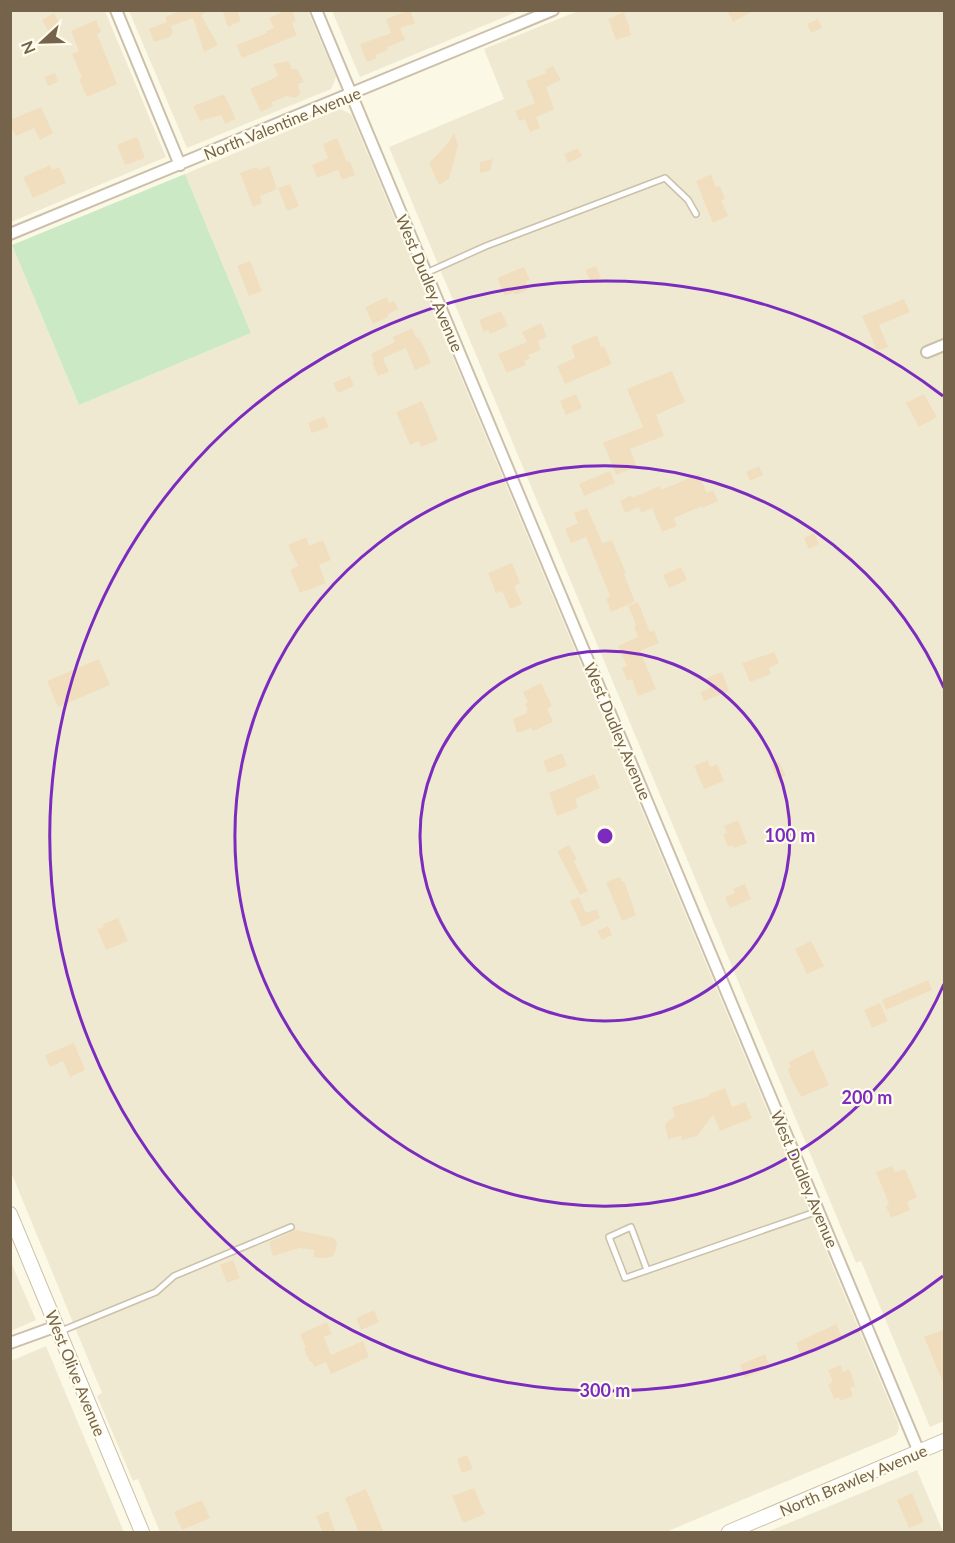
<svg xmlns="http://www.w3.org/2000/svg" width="955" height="1543" viewBox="0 0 955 1543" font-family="Lato,sans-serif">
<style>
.residential{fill:#f0e9d2}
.green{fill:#cbe9c5}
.building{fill:#f1debe}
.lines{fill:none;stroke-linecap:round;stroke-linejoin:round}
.lane-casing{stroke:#cbc0aa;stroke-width:8}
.street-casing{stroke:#cbc0aa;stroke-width:14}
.secondary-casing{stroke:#ccbfa5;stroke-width:16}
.lane{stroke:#fff;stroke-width:5}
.street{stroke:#fff;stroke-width:10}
.secondary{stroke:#fff;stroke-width:14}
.ring{fill:none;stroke:#7b2cbf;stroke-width:3}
.labels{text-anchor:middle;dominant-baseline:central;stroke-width:4.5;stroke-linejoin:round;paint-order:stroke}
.street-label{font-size:16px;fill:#75644b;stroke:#fffcec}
.centre{fill:#7b2cbf;stroke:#fffcec;stroke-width:3}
.ring-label{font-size:18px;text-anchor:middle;font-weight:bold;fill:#7b2cbf;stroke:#fffcec;stroke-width:4.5;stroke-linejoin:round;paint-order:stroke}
</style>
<rect width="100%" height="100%" fill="#fcf8e6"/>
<path class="residential" d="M 11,11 L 105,11 L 166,157 L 11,222 Z
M 129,11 L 308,11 L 336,77 L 331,89 L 187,148 Z
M 332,11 L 519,11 L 360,77 Z
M 578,11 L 944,11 L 944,1421 L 930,1427 L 861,1261 L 856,1263 L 389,147 L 504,99 L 484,49 Z
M 340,109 L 351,114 L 898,1423 L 899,1429 L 896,1435 L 892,1437 L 666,1532 L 160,1532 L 138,1479 L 133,1481 L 97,1396 L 102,1393 L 11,1172 L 10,246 L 12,245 L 79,405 L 251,333 L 185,174 Z
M 10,1260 L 36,1320 L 11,1331 L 10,1331 Z
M 46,1346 L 71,1406 L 124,1532 L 11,1532 L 11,1361 Z
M 917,1470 L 943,1532 L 767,1532 Z"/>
<path class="green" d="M 185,174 L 251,333 L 79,405 L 12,245 Z"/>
<path class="building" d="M 183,10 L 210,10 L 201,15 L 218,45 L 204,52 L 193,18 L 171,26 L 173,32 L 170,37 L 154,42 L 149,29 L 167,22 L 165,17 Z
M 222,10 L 237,10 L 241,21 L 228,27 Z
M 287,10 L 292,10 L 296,21 L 292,23 L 297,35 L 242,58 L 236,45 L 267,33 L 266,31 L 274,28 L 269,18 Z
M 410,10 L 415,23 L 400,28 L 405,40 L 387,47 L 388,50 L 376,55 L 377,58 L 367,62 L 360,44 L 391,33 L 386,19 Z
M 727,10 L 755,10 L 733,22 Z
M 624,12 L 630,29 L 629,30 L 631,35 L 616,40 L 608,19 Z
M 54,13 L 62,28 L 50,34 L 42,20 Z
M 818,19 L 822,28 L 811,33 L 807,24 Z
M 96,20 L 101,32 L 97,34 L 117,84 L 87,97 L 79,79 L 82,78 L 72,54 L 79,51 L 71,31 Z
M 288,61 L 292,69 L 297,69 L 304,82 L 298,84 L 300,93 L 296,98 L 287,96 L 272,102 L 273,106 L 261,112 L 250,89 L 278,76 L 273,64 Z
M 553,66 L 561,80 L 546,87 L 554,109 L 536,117 L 540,128 L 530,132 L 525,119 L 519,121 L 515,111 L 535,103 L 526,81 L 546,73 L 545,70 Z
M 55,73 L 58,82 L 48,86 L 44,77 Z
M 224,94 L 236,119 L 225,124 L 221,115 L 200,121 L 193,106 Z
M 41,107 L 53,133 L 40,140 L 34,128 L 16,136 L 10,124 L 10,120 Z
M 454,133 L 458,146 L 449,179 L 439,185 L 429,163 L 449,142 Z
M 137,137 L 145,158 L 125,165 L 117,145 Z
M 337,138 L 347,162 L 350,161 L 355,175 L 342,180 L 338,170 L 317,178 L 312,165 L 328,158 L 323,144 Z
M 578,148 L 582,156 L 568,163 L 564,154 Z
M 493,159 L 490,171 L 480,173 L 480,162 Z
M 50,165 L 52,170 L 59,167 L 66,183 L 33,198 L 23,177 Z
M 269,166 L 277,189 L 260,196 L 262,203 L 253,207 L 240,173 L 257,167 L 259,170 Z
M 711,174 L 716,187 L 720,186 L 725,199 L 721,200 L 728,216 L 713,223 L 696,181 Z
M 290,184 L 299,206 L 287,211 L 278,188 Z
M 250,261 L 262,291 L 249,296 L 237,266 Z
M 596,266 L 601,278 L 591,283 L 585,270 Z
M 524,267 L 530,280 L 526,282 L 529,289 L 515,295 L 514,292 L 505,296 L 497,278 Z
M 387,297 L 389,303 L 394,301 L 398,309 L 388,314 L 388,317 L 373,324 L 365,307 Z
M 904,299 L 910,312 L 879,325 L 888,347 L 877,351 L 862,316 Z
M 501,311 L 508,326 L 490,334 L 488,330 L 484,332 L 479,320 Z
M 541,323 L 547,337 L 538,341 L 541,350 L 528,355 L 530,358 L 524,361 L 526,365 L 507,373 L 498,354 L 527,342 L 522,332 Z
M 412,328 L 416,338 L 418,337 L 423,345 L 431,363 L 415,370 L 406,348 L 383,358 L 389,372 L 378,376 L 372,362 L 374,362 L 371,354 L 395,342 L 393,337 Z
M 597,335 L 601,347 L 604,346 L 612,364 L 565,384 L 557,366 L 575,358 L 571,346 Z
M 672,371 L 685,402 L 656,415 L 664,436 L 630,449 L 637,467 L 616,475 L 603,443 L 643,427 L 627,389 Z
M 350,376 L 354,386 L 338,393 L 333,383 Z
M 576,394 L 582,408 L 566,415 L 560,401 Z
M 924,394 L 937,417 L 919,427 L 906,403 Z
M 422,401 L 438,440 L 421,447 L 419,441 L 410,445 L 396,412 Z
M 324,416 L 329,427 L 312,433 L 308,423 Z
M 759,466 L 763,475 L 750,481 L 746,472 Z
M 610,471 L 615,483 L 584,496 L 579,484 Z
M 699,474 L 707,493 L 713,490 L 718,501 L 703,508 L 702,506 L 674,518 L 677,526 L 662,532 L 652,508 L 641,513 L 639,507 L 625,513 L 620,501 L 631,495 L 632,498 L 660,486 L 661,490 Z
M 587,508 L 602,542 L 603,543 L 612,540 L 626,573 L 624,574 L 635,602 L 611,612 L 606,598 L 610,596 L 586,537 L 571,543 L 565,529 L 578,523 L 574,513 Z
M 814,533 L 819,544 L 809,549 L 804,538 Z
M 306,537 L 309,546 L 323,540 L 331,560 L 319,565 L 326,583 L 309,590 L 309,589 L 300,593 L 290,570 L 298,566 L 288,545 Z
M 512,563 L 520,583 L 514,586 L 522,604 L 510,609 L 502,591 L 496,593 L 488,573 Z
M 681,567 L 687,580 L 669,588 L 663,575 Z
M 638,602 L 650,632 L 654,630 L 659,643 L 640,651 L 656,689 L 638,696 L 632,679 L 627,681 L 622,668 L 627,666 L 618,646 L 638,637 L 634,626 L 636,625 L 628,606 Z
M 774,652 L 779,663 L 769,668 L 771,674 L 750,682 L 742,663 Z
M 99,659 L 110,685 L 58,707 L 47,681 Z
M 722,672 L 729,691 L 704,701 L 700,692 L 710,688 L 706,678 Z
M 541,683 L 552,706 L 547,708 L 553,722 L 533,731 L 531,728 L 517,733 L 513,719 L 527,713 L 526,711 L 528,711 L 525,704 L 528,702 L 523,692 Z
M 562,753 L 567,766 L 548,773 L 543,761 Z
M 708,760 L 710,767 L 717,764 L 724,781 L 704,789 L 694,766 Z
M 779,761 L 786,776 L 777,779 L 771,765 Z
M 594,774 L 600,788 L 575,799 L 578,808 L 557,816 L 549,793 Z
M 738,820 L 747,843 L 734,848 L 733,845 L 728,847 L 723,834 L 727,833 L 724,826 Z
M 569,845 L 577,860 L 574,861 L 588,891 L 580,895 L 557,851 Z
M 620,877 L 622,882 L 624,881 L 636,915 L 622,921 L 606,882 Z
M 745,884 L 751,899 L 730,908 L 725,897 L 735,893 L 733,889 Z
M 579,897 L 586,913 L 597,909 L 600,918 L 582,927 L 570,901 Z
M 118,918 L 128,941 L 106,950 L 97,929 L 104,927 L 103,924 Z
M 608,926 L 612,935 L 602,940 L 597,931 Z
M 811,941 L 824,966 L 807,974 L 795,949 Z
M 928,980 L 932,990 L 886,1010 L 882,1000 Z
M 880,1003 L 888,1021 L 872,1028 L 864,1010 Z
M 74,1043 L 85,1070 L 70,1077 L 63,1061 L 50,1067 L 45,1055 Z
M 813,1050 L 829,1085 L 801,1097 L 790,1076 L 788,1069 L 791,1067 L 789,1062 Z
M 725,1088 L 732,1107 L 745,1102 L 752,1118 L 720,1131 L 713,1115 L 697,1136 L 682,1140 L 681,1136 L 668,1139 L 665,1124 L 675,1116 L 672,1107 L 710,1096 L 709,1094 Z
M 892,1166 L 895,1172 L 905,1169 L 917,1197 L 907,1202 L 910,1210 L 891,1218 L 886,1206 L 889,1204 L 876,1172 Z
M 296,1230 L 334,1238 L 337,1243 L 335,1253 L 332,1257 L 322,1258 L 313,1257 L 315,1250 L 300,1248 L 273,1256 L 269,1242 Z
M 233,1260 L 240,1278 L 227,1283 L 220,1265 Z
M 374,1310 L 379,1322 L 361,1330 L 356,1318 Z
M 327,1322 L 332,1334 L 324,1337 L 331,1355 L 363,1341 L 369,1357 L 331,1374 L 326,1362 L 314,1367 L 312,1362 L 310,1362 L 304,1349 L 306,1348 L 300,1334 Z
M 836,1324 L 842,1337 L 801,1356 L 796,1343 Z
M 945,1329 L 945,1385 L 944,1385 L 924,1337 Z
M 765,1354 L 770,1367 L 745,1378 L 740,1365 Z
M 841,1365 L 843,1372 L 849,1369 L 855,1386 L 850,1388 L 853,1396 L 840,1401 L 839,1397 L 834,1399 L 828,1384 L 833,1382 L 828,1370 Z
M 467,1455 L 473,1469 L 462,1473 L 457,1459 Z
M 474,1488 L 485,1514 L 463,1523 L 452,1496 Z
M 366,1489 L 384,1533 L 359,1533 L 345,1498 Z
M 912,1493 L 924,1522 L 909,1528 L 897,1500 Z
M 202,1500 L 210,1518 L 182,1530 L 174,1512 Z
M 328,1511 L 336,1533 L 323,1533 L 316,1516 Z"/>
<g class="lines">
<defs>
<path id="lane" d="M 426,273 L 486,246 L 665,178 L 688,200 L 696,214
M 647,1270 L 631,1227 L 609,1237 L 625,1278 L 818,1211
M 61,1331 L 156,1292 L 174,1276 L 291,1227"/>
<path id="street" d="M 116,10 L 180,165
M 316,10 L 919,1452
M 10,234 L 553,10
M 927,352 L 944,345
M 10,1343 L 57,1326"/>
<path id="secondary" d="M 10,1214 L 142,1532
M 729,1532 L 944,1441"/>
</defs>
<use href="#lane" class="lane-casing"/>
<use href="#street" class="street-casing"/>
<use href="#secondary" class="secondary-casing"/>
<use href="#lane" class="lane"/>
<use href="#street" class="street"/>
<use href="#secondary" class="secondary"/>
</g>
<g class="ring">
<circle cx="605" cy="836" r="185"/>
<path d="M944 984A370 370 0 1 1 944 688"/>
<path d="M943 1276A555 555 0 1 1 943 396"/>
</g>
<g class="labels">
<g class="street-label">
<text transform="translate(282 123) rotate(-22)">North Valentine Avenue</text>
<text transform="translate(430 283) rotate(67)">West Dudley Avenue</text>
<text transform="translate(618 731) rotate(67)">West Dudley Avenue</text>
<text transform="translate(805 1179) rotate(67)">West Dudley Avenue</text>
<text transform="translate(76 1373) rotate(68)">West Olive Avenue</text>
<text transform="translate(853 1480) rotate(-23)">North Brawley Avenue</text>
</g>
</g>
<circle cx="605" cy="836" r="9" class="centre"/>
<g class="ring-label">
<text x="790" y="842">100 m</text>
<text x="867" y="1104">200 m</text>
<text x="605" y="1397">300 m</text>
</g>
<rect width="955" height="1543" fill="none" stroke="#75644b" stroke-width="24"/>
<g transform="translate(42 42) rotate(248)" stroke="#fffcec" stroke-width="4.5" paint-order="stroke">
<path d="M0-4.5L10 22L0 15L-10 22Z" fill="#75644b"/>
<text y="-9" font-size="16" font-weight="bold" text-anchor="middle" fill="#75644b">N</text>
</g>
</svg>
